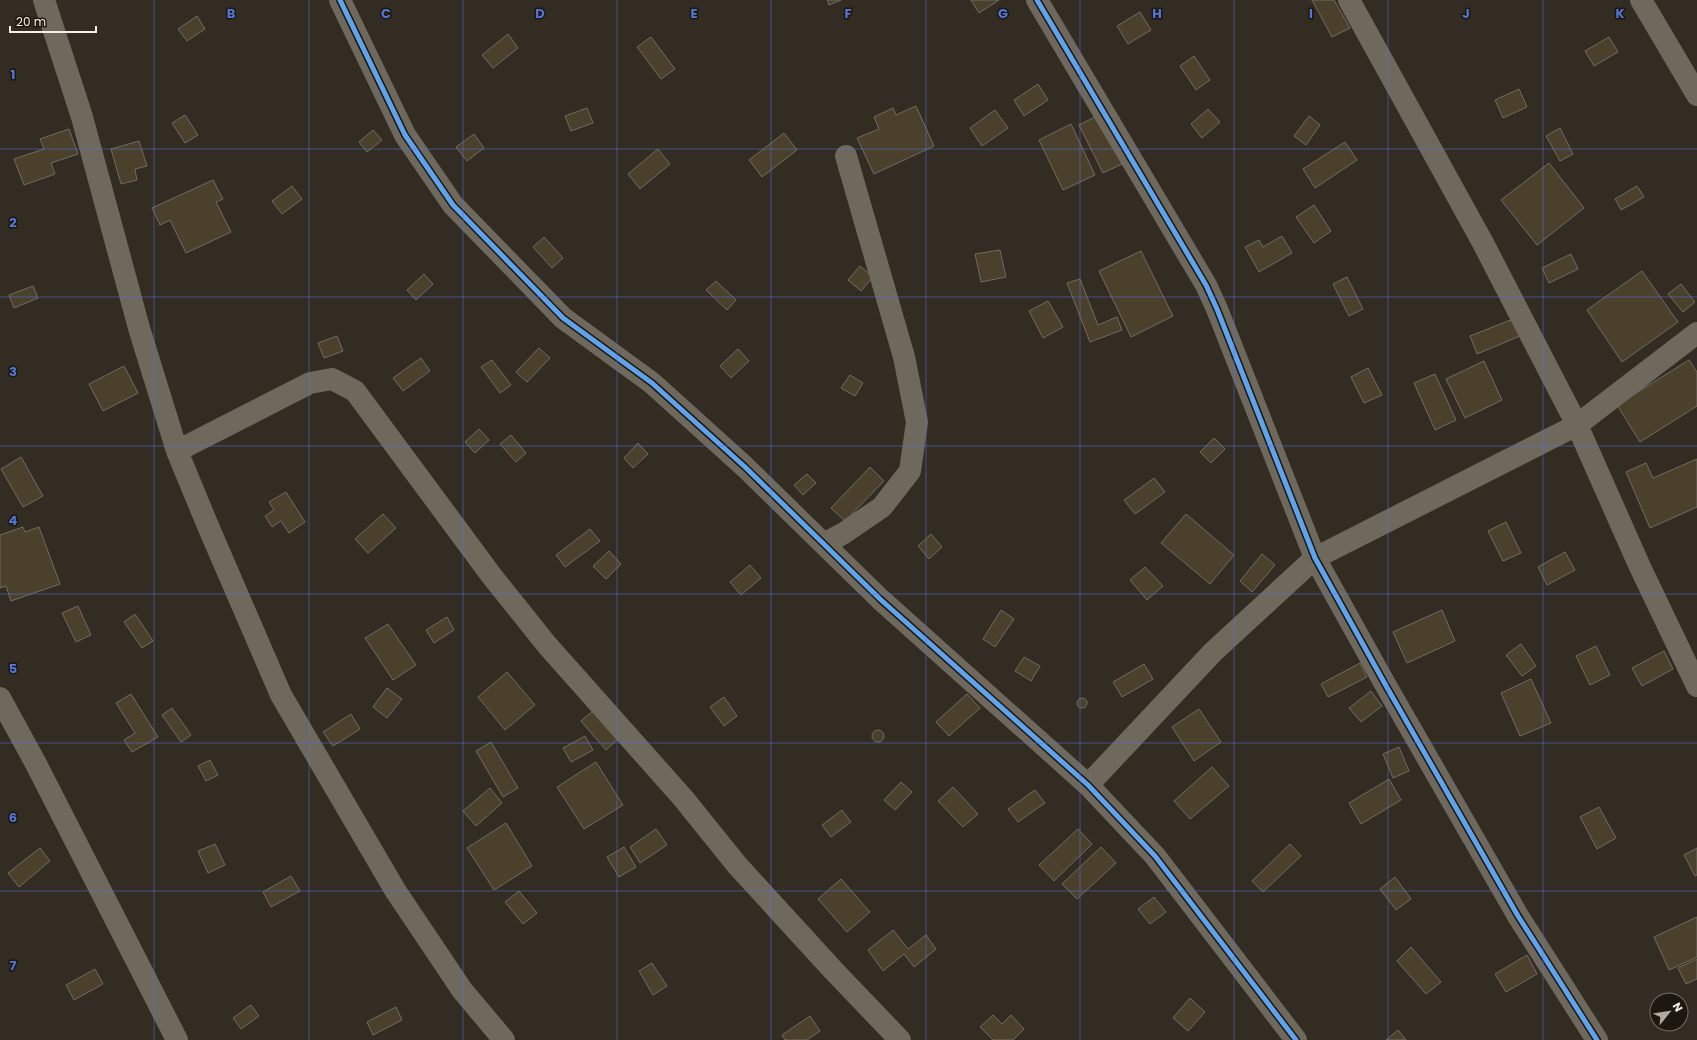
<svg xmlns="http://www.w3.org/2000/svg" width="1697" height="1040" viewBox="0 0 1697 1040" font-family="Poppins,sans-serif">
<style>
.building{fill:#4a402c;stroke:#716c63}
.lines{fill:none;stroke-linecap:round;stroke-linejoin:round}
.minor{stroke:#6f685d;stroke-width:22}
.cycleway-casing{stroke:#1c170f;stroke-width:8}
.cycleway{stroke:#60a3ed;stroke-width:5}
.grid{fill:none;stroke:#5376db;stroke-width:1;stroke-opacity:0.55}
.grid-label{font-size:13px;text-anchor:middle;font-weight:bold;fill:#5376db;stroke:#1c170f;stroke-width:3;stroke-linejoin:round;paint-order:stroke}
</style>
<rect width="100%" height="100%" fill="#322c22"/>
<path class="building" d="M 827,0 L 841,0 L 829,5 Z
M 971,0 L 999,0 L 979,13 Z
M 1312,0 L 1334,0 L 1350,28 L 1332,37 Z
M 1140,12 L 1151,30 L 1128,44 L 1117,26 Z
M 197,16 L 205,29 L 187,41 L 178,29 Z
M 508,34 L 518,48 L 493,68 L 482,55 Z
M 651,37 L 675,69 L 661,79 L 637,47 Z
M 1609,37 L 1618,52 L 1594,66 L 1585,51 Z
M 1194,56 L 1210,80 L 1196,90 L 1180,66 Z
M 1038,84 L 1048,100 L 1024,116 L 1014,100 Z
M 1519,89 L 1527,107 L 1503,118 L 1495,100 Z
M 916,106 L 934,146 L 874,174 L 857,138 L 879,129 L 874,117 L 893,108 L 896,115 Z
M 587,108 L 593,123 L 571,131 L 565,116 Z
M 1208,109 L 1220,122 L 1202,138 L 1191,124 Z
M 995,110 L 1008,128 L 982,146 L 970,128 Z
M 185,115 L 198,135 L 185,143 L 172,123 Z
M 1097,116 L 1122,164 L 1103,173 L 1079,125 Z
M 1309,116 L 1320,125 L 1306,145 L 1294,136 Z
M 1071,124 L 1095,175 L 1063,190 L 1039,140 Z
M 1560,128 L 1573,154 L 1560,161 L 1546,136 Z
M 69,129 L 78,154 L 51,163 L 55,174 L 24,185 L 14,159 L 44,149 L 40,139 Z
M 373,130 L 382,140 L 367,152 L 359,142 Z
M 784,133 L 797,150 L 762,177 L 749,160 Z
M 474,134 L 484,148 L 467,161 L 456,147 Z
M 139,141 L 147,166 L 135,169 L 137,180 L 121,184 L 111,149 Z
M 1345,142 L 1357,160 L 1315,188 L 1303,169 Z
M 658,149 L 670,164 L 640,189 L 628,174 Z
M 1549,163 L 1584,208 L 1537,245 L 1501,200 Z
M 213,180 L 223,199 L 216,202 L 231,232 L 186,253 L 170,220 L 160,225 L 152,208 Z
M 292,186 L 302,199 L 282,214 L 272,201 Z
M 1637,186 L 1644,197 L 1621,210 L 1615,199 Z
M 1314,205 L 1331,231 L 1314,243 L 1296,217 Z
M 1282,236 L 1292,253 L 1259,272 L 1245,247 L 1259,240 L 1263,247 Z
M 544,237 L 563,258 L 552,268 L 533,247 Z
M 1000,250 L 1006,277 L 981,282 L 975,254 Z
M 1141,251 L 1173,316 L 1131,337 L 1099,271 Z
M 1571,254 L 1578,269 L 1549,283 L 1542,268 Z
M 860,266 L 873,277 L 861,291 L 848,280 Z
M 1642,271 L 1678,322 L 1622,362 L 1587,310 Z
M 424,274 L 433,284 L 416,300 L 407,290 Z
M 1347,277 L 1363,309 L 1349,316 L 1333,284 Z
M 1080,279 L 1098,325 L 1117,317 L 1122,330 L 1090,342 L 1067,283 Z
M 716,281 L 736,300 L 727,310 L 706,290 Z
M 1681,284 L 1695,302 L 1683,312 L 1668,294 Z
M 33,286 L 38,298 L 14,308 L 9,295 Z
M 1048,301 L 1063,327 L 1043,338 L 1029,311 Z
M 1513,319 L 1520,336 L 1477,354 L 1470,336 Z
M 337,336 L 343,351 L 324,358 L 318,343 Z
M 539,348 L 550,358 L 527,382 L 516,372 Z
M 738,349 L 749,361 L 731,378 L 720,366 Z
M 421,358 L 430,371 L 403,391 L 393,378 Z
M 492,360 L 511,385 L 500,393 L 481,367 Z
M 1689,360 L 1697,372 L 1697,406 L 1640,442 L 1617,405 Z
M 1484,361 L 1502,400 L 1465,418 L 1446,379 Z
M 124,366 L 138,393 L 103,411 L 89,384 Z
M 1368,368 L 1382,395 L 1364,403 L 1351,377 Z
M 1435,374 L 1456,420 L 1435,430 L 1414,383 Z
M 850,375 L 863,383 L 855,396 L 841,388 Z
M 479,429 L 489,440 L 475,453 L 465,442 Z
M 511,435 L 526,453 L 516,462 L 500,444 Z
M 1214,438 L 1225,449 L 1211,463 L 1200,452 Z
M 638,443 L 648,454 L 633,468 L 624,458 Z
M 21,457 L 43,496 L 23,507 L 1,469 Z
M 1697,459 L 1697,507 L 1650,528 L 1626,472 L 1646,463 L 1653,478 Z
M 870,467 L 884,481 L 845,521 L 831,508 Z
M 807,474 L 816,483 L 803,495 L 794,485 Z
M 1154,478 L 1165,492 L 1135,514 L 1124,500 Z
M 286,492 L 305,522 L 289,533 L 281,521 L 272,527 L 265,516 L 274,510 L 269,502 Z
M 383,514 L 396,528 L 368,553 L 355,539 Z
M 1186,514 L 1234,555 L 1210,584 L 1161,543 Z
M 1506,522 L 1521,553 L 1503,561 L 1488,531 Z
M 23,527 L 25,532 L 39,527 L 60,584 L 11,601 L 6,586 L 0,588 L 0,535 Z
M 590,529 L 600,541 L 565,567 L 556,555 Z
M 931,534 L 942,547 L 929,559 L 918,546 Z
M 609,551 L 621,564 L 606,579 L 593,566 Z
M 1565,552 L 1575,570 L 1547,585 L 1538,567 Z
M 1262,554 L 1275,565 L 1252,592 L 1240,581 Z
M 750,565 L 761,578 L 741,595 L 730,582 Z
M 1145,567 L 1163,586 L 1147,600 L 1130,580 Z
M 78,606 L 91,635 L 76,642 L 62,613 Z
M 1001,610 L 1014,619 L 995,647 L 983,639 Z
M 1442,610 L 1455,641 L 1407,663 L 1393,632 Z
M 135,614 L 153,641 L 142,648 L 124,622 Z
M 447,617 L 454,630 L 434,643 L 426,630 Z
M 388,624 L 416,665 L 393,680 L 365,638 Z
M 1521,644 L 1536,666 L 1522,676 L 1506,655 Z
M 1596,646 L 1610,675 L 1590,685 L 1576,656 Z
M 1664,651 L 1673,669 L 1642,686 L 1632,668 Z
M 1024,657 L 1040,666 L 1031,681 L 1015,671 Z
M 1360,663 L 1367,677 L 1328,697 L 1321,684 Z
M 1144,664 L 1153,679 L 1122,697 L 1113,682 Z
M 507,672 L 535,705 L 505,730 L 478,697 Z
M 1531,679 L 1551,723 L 1520,736 L 1501,693 Z
M 387,688 L 402,699 L 387,718 L 373,707 Z
M 1371,691 L 1382,706 L 1361,722 L 1349,708 Z
M 131,694 L 158,737 L 132,752 L 124,740 L 135,733 L 116,703 Z
M 967,694 L 980,708 L 949,736 L 936,722 Z
M 724,697 L 737,716 L 724,726 L 710,707 Z
M1077 703a5 5 0 1 1 10 0a5 5 0 1 1-10 0Z
M 172,708 L 191,735 L 181,742 L 162,715 Z
M 595,709 L 619,738 L 606,750 L 581,721 Z
M 1199,709 L 1221,742 L 1194,761 L 1172,727 Z
M 351,714 L 360,729 L 333,746 L 323,732 Z
M872 736a6 6 0 1 1 12 0a6 6 0 1 1-12 0Z
M 585,736 L 593,750 L 571,762 L 563,748 Z
M 491,742 L 518,788 L 503,797 L 476,751 Z
M 1399,747 L 1409,771 L 1393,778 L 1383,754 Z
M 210,760 L 218,775 L 206,781 L 198,766 Z
M 596,762 L 623,805 L 584,829 L 557,787 Z
M 1212,767 L 1229,786 L 1190,819 L 1174,801 Z
M 1389,779 L 1401,800 L 1361,824 L 1349,803 Z
M 901,782 L 912,792 L 895,810 L 884,800 Z
M 953,787 L 978,814 L 963,827 L 938,801 Z
M 490,788 L 502,803 L 476,826 L 463,811 Z
M 1035,790 L 1045,803 L 1018,822 L 1008,809 Z
M 1599,807 L 1616,838 L 1597,849 L 1580,817 Z
M 842,810 L 851,822 L 831,837 L 822,825 Z
M 506,823 L 532,866 L 494,890 L 467,848 Z
M 656,829 L 667,845 L 640,863 L 630,847 Z
M 1078,829 L 1092,844 L 1054,881 L 1039,865 Z
M 215,844 L 225,865 L 208,873 L 198,851 Z
M 1290,844 L 1301,856 L 1263,892 L 1252,881 Z
M 624,847 L 636,867 L 619,877 L 607,857 Z
M 1101,847 L 1116,863 L 1077,899 L 1062,884 Z
M 40,848 L 50,861 L 19,887 L 8,873 Z
M 1697,848 L 1697,875 L 1695,876 L 1684,855 Z
M 291,876 L 300,891 L 271,907 L 263,892 Z
M 1395,877 L 1411,899 L 1396,910 L 1380,889 Z
M 841,879 L 870,912 L 847,932 L 818,899 Z
M 519,891 L 537,913 L 523,924 L 505,902 Z
M 1154,897 L 1166,912 L 1150,924 L 1138,909 Z
M 1697,917 L 1697,957 L 1669,970 L 1654,937 Z
M 893,930 L 908,949 L 926,935 L 936,949 L 914,967 L 904,954 L 883,971 L 868,950 Z
M 1411,947 L 1441,982 L 1426,994 L 1397,961 Z
M 1527,955 L 1537,974 L 1506,992 L 1495,974 Z
M 1697,959 L 1697,979 L 1686,984 L 1678,968 Z
M 652,963 L 667,986 L 653,995 L 639,971 Z
M 95,969 L 103,984 L 74,1000 L 66,985 Z
M 1190,998 L 1205,1012 L 1188,1031 L 1173,1018 Z
M 251,1005 L 259,1016 L 241,1029 L 233,1018 Z
M 396,1007 L 402,1020 L 373,1035 L 367,1022 Z
M 993,1015 L 1002,1024 L 1011,1015 L 1024,1029 L 1013,1040 L 993,1040 L 980,1027 Z
M 810,1016 L 820,1031 L 807,1040 L 785,1040 L 782,1035 Z
M 1398,1030 L 1406,1040 L 1386,1040 Z"/>
<g class="lines">
<path class="minor" d="M 44,0 L 82,117 L 139,328 L 177,451 L 208,526 L 281,695 L 395,890 L 462,990 L 504,1040
M 340,0 L 405,135 L 453,205 L 563,318 L 652,383 L 745,467 L 880,599 L 1088,785 L 1155,856 L 1296,1040
M 1037,0 L 1206,285 L 1217,309 L 1315,558 L 1385,684 L 1518,916 L 1597,1040
M 1349,0 L 1483,243 L 1577,425 L 1640,567 L 1697,686
M 1641,0 L 1697,95
M 177,451 L 310,383 L 332,379 L 355,391 L 491,575 L 547,645 L 683,798 L 737,865 L 833,970 L 900,1040
M 824,544 L 844,533 L 882,507 L 910,471 L 917,422 L 904,357 L 846,156
M 0,698 L 35,762 L 177,1040
M 1088,785 L 1213,652 L 1315,558 L 1577,425 L 1697,333"/>
<defs>
<path id="cycleway" d="M 340,0 L 405,135 L 453,205 L 563,318 L 652,383 L 745,467 L 880,599 L 1088,785 L 1155,856 L 1296,1040
M 1037,0 L 1206,285 L 1217,309 L 1315,558 L 1385,684 L 1518,916 L 1597,1040"/>
</defs>
<use href="#cycleway" class="cycleway-casing"/>
<use href="#cycleway" class="cycleway"/>
</g>
<path class="grid" d="M 154,0 L 154,1040M 309,0 L 309,1040M 463,0 L 463,1040M 617,0 L 617,1040M 771,0 L 771,1040M 926,0 L 926,1040M 1080,0 L 1080,1040M 1234,0 L 1234,1040M 1388,0 L 1388,1040M 1543,0 L 1543,1040M 0,149 L 1697,149M 0,297 L 1697,297M 0,446 L 1697,446M 0,594 L 1697,594M 0,743 L 1697,743M 0,891 L 1697,891"/>
<g class="grid-label">
<text x="231" y="18">B</text>
<text x="386" y="18">C</text>
<text x="540" y="18">D</text>
<text x="694" y="18">E</text>
<text x="848" y="18">F</text>
<text x="1003" y="18">G</text>
<text x="1157" y="18">H</text>
<text x="1311" y="18">I</text>
<text x="1466" y="18">J</text>
<text x="1620" y="18">K</text>
<text x="13" y="79">1</text>
<text x="13" y="227">2</text>
<text x="13" y="376">3</text>
<text x="13" y="525">4</text>
<text x="13" y="673">5</text>
<text x="13" y="822">6</text>
<text x="13" y="970">7</text>
</g>
<g transform="translate(1669 1012) rotate(60)"><circle r="19" fill="#1c170f" stroke="#736d64"/>
<path d="M0-3L7 15L0 10L-7 15Z" fill="#b1aa9f"/>
<text y="-6" font-size="11" font-weight="bold" text-anchor="middle" fill="#f5eee3">N</text>
</g>
<path d="M10 26v6h86v-6" fill="none" stroke="#f5eee3" stroke-width="2"/>
<text x="16" y="26" font-size="12" fill="#f5eee3" stroke="#1c170f" stroke-width="3" paint-order="stroke">20 m</text>
</svg>
